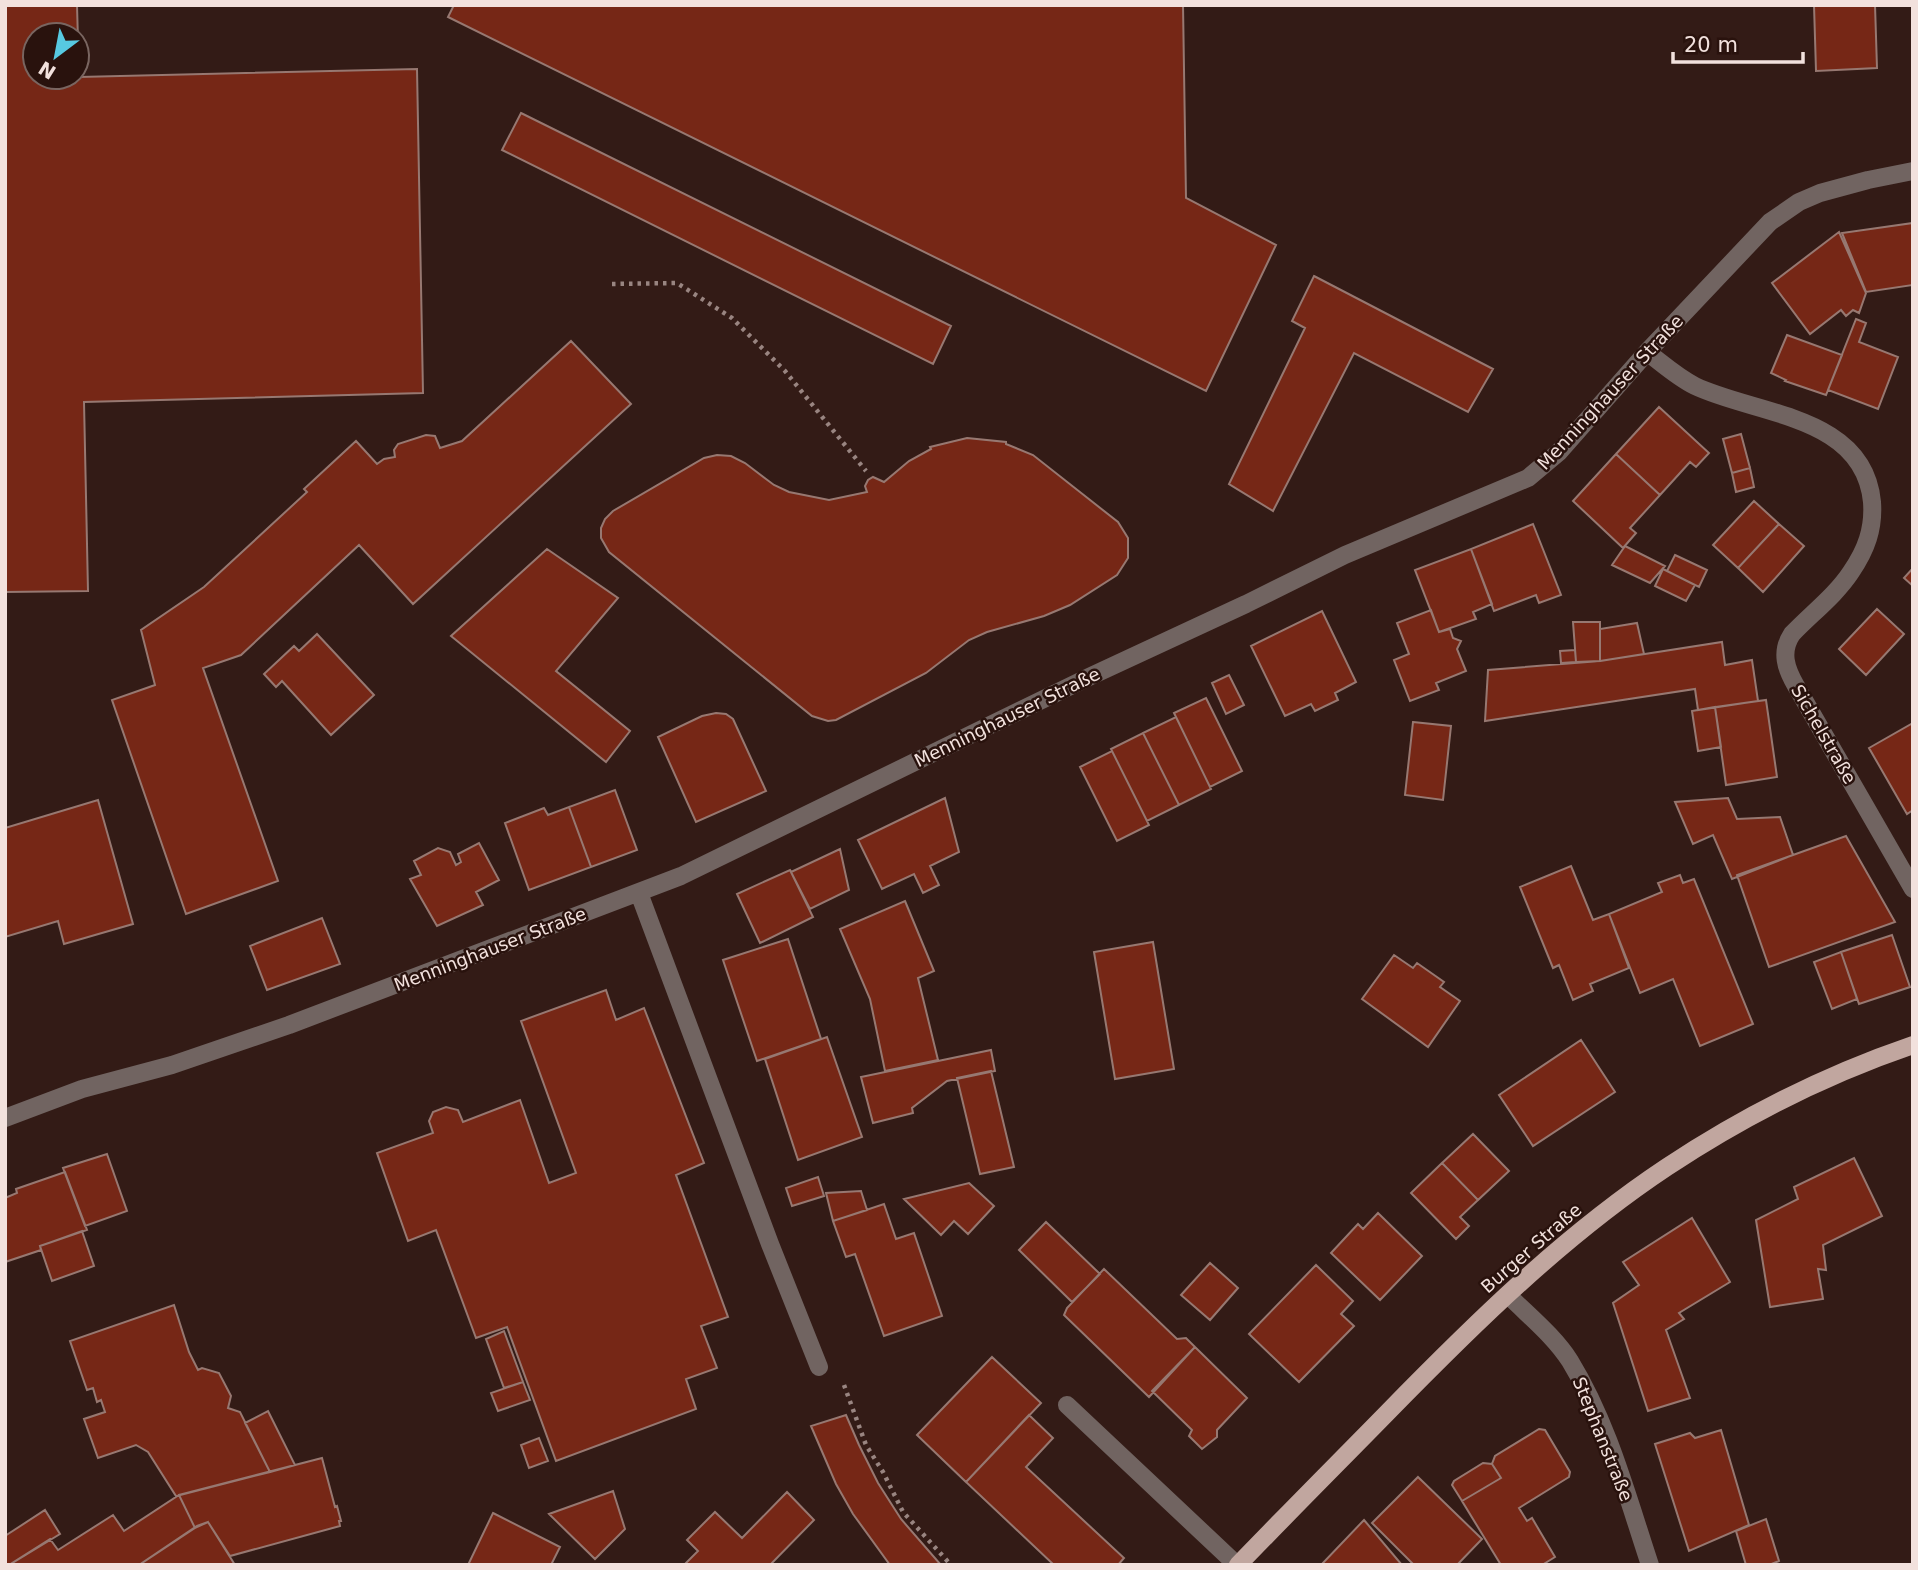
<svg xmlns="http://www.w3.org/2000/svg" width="1918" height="1570" viewBox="0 0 1918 1570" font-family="'DejaVu Sans',sans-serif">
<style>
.building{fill:#762716;stroke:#977871;stroke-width:2;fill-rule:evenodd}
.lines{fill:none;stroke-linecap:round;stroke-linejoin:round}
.path{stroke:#998581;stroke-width:4.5;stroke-dasharray:3.5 5;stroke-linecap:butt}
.minor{stroke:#716461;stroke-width:18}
.major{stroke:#c1a69f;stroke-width:18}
.labels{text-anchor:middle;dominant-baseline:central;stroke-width:5;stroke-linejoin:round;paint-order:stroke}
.street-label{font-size:18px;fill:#f2e1dd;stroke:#29120d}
</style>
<rect width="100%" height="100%" fill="#331b16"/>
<path class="building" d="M 5,5 L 77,5 L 79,77 L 417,69 L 423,393 L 84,402 L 88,591 L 5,592 ZM 35,35 L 77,35 L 77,77 L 35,77 Z
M 454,5 L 1183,5 L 1186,198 L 1276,245 L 1206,391 L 448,17 Z
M 1814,5 L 1875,5 L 1877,68 L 1816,71 Z
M 521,113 L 951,326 L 933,364 L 502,150 Z
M 1913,223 L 1913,285 L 1866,292 L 1842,233 Z
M 1839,232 L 1866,293 L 1859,313 L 1853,310 L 1846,316 L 1841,310 L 1810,334 L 1772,283 Z
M 1314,276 L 1493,369 L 1468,412 L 1354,353 L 1273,511 L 1229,484 L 1305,328 L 1292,321 Z
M 1856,319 L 1866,323 L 1859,342 L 1898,357 L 1878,409 L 1828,390 Z
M 1787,335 L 1842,355 L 1826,395 L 1785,381 L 1786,380 L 1771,373 Z
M 571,341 L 631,404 L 413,604 L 359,545 L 241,655 L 203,668 L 278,881 L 186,914 L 112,700 L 155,685 L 141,630 L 204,587 L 307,492 L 304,489 L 356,441 L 377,464 L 384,459 L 395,457 L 394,450 L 398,444 L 426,435 L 435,436 L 440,448 L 462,441 Z
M 1659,407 L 1709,453 L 1696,467 L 1690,462 L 1660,495 L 1616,454 Z
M 1741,434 L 1750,468 L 1732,473 L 1723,439 Z
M 967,438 L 1006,442 L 1006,444 L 1033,455 L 1118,522 L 1128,538 L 1128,558 L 1117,575 L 1070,605 L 1044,616 L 987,632 L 969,640 L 926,673 L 836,720 L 828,721 L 812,716 L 609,552 L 601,538 L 601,528 L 605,519 L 613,511 L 704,458 L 717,455 L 731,456 L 745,463 L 774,485 L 789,492 L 829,500 L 867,492 L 865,486 L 868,480 L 873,477 L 884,482 L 909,461 L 931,449 L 930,447 Z
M 1616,454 L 1660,495 L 1630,528 L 1636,533 L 1623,548 L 1573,501 Z
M 1750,468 L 1754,487 L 1736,492 L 1732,473 Z
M 1754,501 L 1779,524 L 1738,568 L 1713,545 Z
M 1533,524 L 1561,595 L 1539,603 L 1536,595 L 1494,611 L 1471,549 Z
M 1779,524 L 1804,546 L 1763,592 L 1738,568 Z
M 1625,546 L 1665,566 L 1650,583 L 1612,565 Z
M 547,549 L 618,598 L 556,671 L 630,731 L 606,762 L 451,636 Z
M 1471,549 L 1492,604 L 1473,612 L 1476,619 L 1439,632 L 1415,570 Z
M 1675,555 L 1707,570 L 1699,587 L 1667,571 Z
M 1913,568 L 1913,586 L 1904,578 Z
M 1663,569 L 1695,585 L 1686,601 L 1655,586 Z
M 1877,609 L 1904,634 L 1866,675 L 1839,649 Z
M 1431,610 L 1439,632 L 1450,629 L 1453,638 L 1461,641 L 1457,649 L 1466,671 L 1436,683 L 1439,690 L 1410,701 L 1394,660 L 1409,654 L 1397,623 Z
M 1322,611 L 1356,682 L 1335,693 L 1338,700 L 1315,711 L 1311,704 L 1285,716 L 1251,646 Z
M 1573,622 L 1600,622 L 1600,661 L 1576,662 Z
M 1637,623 L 1644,654 L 1600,661 L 1600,629 Z
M 317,634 L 374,695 L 331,735 L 282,681 L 276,687 L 264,674 L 294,646 L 299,651 Z
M 1722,642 L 1725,665 L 1752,660 L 1758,701 L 1698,710 L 1695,689 L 1485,721 L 1488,670 L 1600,661 Z
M 1575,650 L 1576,662 L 1561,663 L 1560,651 Z
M 1229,675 L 1244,705 L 1226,714 L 1212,683 Z
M 1206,698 L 1242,771 L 1210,787 L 1174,713 Z
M 1766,700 L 1777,777 L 1726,785 L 1715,707 Z
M 1715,707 L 1721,747 L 1698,751 L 1692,711 Z
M 716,713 L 726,714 L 733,719 L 766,791 L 696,822 L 658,737 L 702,716 Z
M 1176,717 L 1211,789 L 1179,805 L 1143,733 Z
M 1413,722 L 1451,726 L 1443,800 L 1405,795 Z
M 1913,723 L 1913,810 L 1907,814 L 1869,748 Z
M 1143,733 L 1179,805 L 1147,821 L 1111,749 Z
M 1112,751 L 1149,825 L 1117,841 L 1080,767 Z
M 615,790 L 637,850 L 591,867 L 569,807 Z
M 945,798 L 959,852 L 930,866 L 939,885 L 923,893 L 914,874 L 882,889 L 858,840 Z
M 1728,798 L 1737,819 L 1780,817 L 1793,855 L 1732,879 L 1713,835 L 1693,844 L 1675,802 Z
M 98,800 L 133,924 L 64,944 L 58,921 L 5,937 L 5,828 Z
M 569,807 L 591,867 L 529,890 L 505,823 L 544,808 L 548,815 Z
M 1846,836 L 1895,922 L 1769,967 L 1737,875 Z
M 479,843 L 499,880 L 476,892 L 483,905 L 437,926 L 410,879 L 421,875 L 414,861 L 438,848 L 450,852 L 456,865 L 461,862 L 458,854 Z
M 840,849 L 849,890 L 810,909 L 791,872 Z
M 1571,866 L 1593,920 L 1609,914 L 1629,968 L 1590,984 L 1593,991 L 1573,1000 L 1559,965 L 1553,968 L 1520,887 Z
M 790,870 L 813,917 L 760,943 L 737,894 Z
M 1680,875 L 1683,883 L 1694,879 L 1753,1024 L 1700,1046 L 1673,979 L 1640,993 L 1609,914 L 1662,892 L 1658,883 Z
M 905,901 L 934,971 L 918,978 L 938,1060 L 885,1071 L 870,999 L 840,929 Z
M 322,918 L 340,964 L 267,990 L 250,946 Z
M 1892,935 L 1910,987 L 1859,1004 L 1841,952 Z
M 788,939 L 821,1039 L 757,1061 L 723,960 Z
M 1153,942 L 1174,1069 L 1115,1079 L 1094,952 Z
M 1841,952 L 1857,999 L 1832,1009 L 1814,962 Z
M 1394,955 L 1413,968 L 1417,963 L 1444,982 L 1440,987 L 1460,1001 L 1428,1047 L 1362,999 Z
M 606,990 L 616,1020 L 644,1008 L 704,1163 L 676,1175 L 728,1317 L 701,1326 L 717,1368 L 686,1379 L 696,1409 L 556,1461 L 507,1327 L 476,1338 L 436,1230 L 408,1241 L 377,1153 L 433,1133 L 429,1121 L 433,1112 L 446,1107 L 458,1110 L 463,1122 L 520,1100 L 549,1183 L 576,1173 L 521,1021 Z
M 827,1037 L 862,1137 L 798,1160 L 765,1059 Z
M 1581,1040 L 1615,1092 L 1533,1146 L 1499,1095 Z
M 991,1050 L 995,1071 L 947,1081 L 912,1108 L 913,1113 L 873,1123 L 861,1077 Z
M 991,1071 L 1014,1167 L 980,1174 L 957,1078 Z
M 1473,1134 L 1509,1171 L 1478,1200 L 1442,1163 Z
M 107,1154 L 127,1211 L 85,1226 L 63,1168 Z
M 1854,1158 L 1882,1216 L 1823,1245 L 1826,1270 L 1818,1269 L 1823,1299 L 1770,1307 L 1756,1220 L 1798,1199 L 1794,1187 Z
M 1442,1163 L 1478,1200 L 1460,1217 L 1469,1226 L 1456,1239 L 1411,1193 Z
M 65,1172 L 87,1230 L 40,1246 L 41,1250 L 5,1262 L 5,1198 L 17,1193 L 16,1189 Z
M 818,1177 L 824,1196 L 792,1206 L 786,1188 Z
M 969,1183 L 994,1206 L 968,1234 L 954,1221 L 941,1235 L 904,1199 Z
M 861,1191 L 867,1210 L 833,1221 L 826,1193 Z
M 884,1204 L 896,1239 L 914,1233 L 942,1316 L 884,1336 L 855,1254 L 846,1257 L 833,1221 Z
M 1378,1213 L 1422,1256 L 1380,1300 L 1331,1253 L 1358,1224 L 1363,1229 Z
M 1692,1218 L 1730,1282 L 1679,1313 L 1684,1319 L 1666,1330 L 1690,1398 L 1648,1411 L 1613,1303 L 1639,1285 L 1623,1262 Z
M 1046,1222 L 1100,1274 L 1072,1302 L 1019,1250 Z
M 82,1231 L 94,1266 L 52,1281 L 40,1246 Z
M 1210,1263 L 1238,1288 L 1210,1320 L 1181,1295 Z
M 1316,1265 L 1353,1301 L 1341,1314 L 1354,1326 L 1299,1382 L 1249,1334 Z
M 1104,1269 L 1177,1339 L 1186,1338 L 1195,1347 L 1149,1397 L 1064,1315 L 1067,1308 Z
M 174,1305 L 189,1352 L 198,1370 L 202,1368 L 219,1373 L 231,1396 L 228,1408 L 240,1412 L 270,1472 L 176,1496 L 148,1452 L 136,1445 L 98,1458 L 84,1419 L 105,1412 L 101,1400 L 97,1402 L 93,1388 L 87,1390 L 70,1341 Z
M 504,1331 L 523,1382 L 504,1388 L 486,1339 Z
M 1195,1347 L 1247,1398 L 1217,1430 L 1217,1437 L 1202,1449 L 1189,1436 L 1192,1430 L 1152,1391 Z
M 992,1357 L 1041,1403 L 966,1482 L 917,1435 Z
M 523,1382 L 530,1400 L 498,1411 L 491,1393 Z
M 268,1411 L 295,1465 L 270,1472 L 245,1423 Z
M 846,1415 L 859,1445 L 878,1483 L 901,1519 L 941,1565 L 890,1565 L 853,1514 L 836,1484 L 811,1426 Z
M 1029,1415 L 1053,1438 L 1026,1467 L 1124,1558 L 1118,1565 L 1054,1565 L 966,1482 Z
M 1539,1429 L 1545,1430 L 1570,1472 L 1569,1477 L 1519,1508 L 1527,1521 L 1532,1518 L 1555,1557 L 1542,1565 L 1501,1565 L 1462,1501 L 1501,1478 L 1492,1464 L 1495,1456 Z
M 1721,1430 L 1749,1525 L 1689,1551 L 1655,1444 L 1690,1433 L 1695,1438 Z
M 539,1438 L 548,1461 L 529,1468 L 521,1445 Z
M 322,1458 L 335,1507 L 337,1506 L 341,1521 L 339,1521 L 340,1526 L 230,1556 L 208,1522 L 195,1528 L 179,1495 Z
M 1483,1463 L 1492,1464 L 1501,1478 L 1462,1501 L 1452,1485 L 1454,1481 Z
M 1418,1477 L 1482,1539 L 1457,1565 L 1414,1565 L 1372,1523 Z
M 613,1491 L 625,1529 L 595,1559 L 549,1514 Z
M 787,1492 L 814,1520 L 770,1565 L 684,1565 L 698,1551 L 687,1540 L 715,1512 L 742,1538 Z
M 179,1495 L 195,1528 L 139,1565 L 9,1565 L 50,1539 L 58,1550 L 113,1515 L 124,1531 Z
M 45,1510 L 60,1534 L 9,1565 L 5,1565 L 5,1536 Z
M 493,1513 L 560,1547 L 551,1565 L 468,1565 Z
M 1766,1519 L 1779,1561 L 1769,1565 L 1746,1565 L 1736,1531 Z
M 1364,1520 L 1402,1565 L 1321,1565 Z
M 208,1522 L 235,1565 L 139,1565 L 197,1526 Z"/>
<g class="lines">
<path class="path" d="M 612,284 L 677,283 L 732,318 L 785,371 L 866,471
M 844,1385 L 866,1445 L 883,1472 L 903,1512 L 951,1565"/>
<path class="minor" d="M 1647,352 C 1663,364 1677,377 1695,386 C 1756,415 1864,415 1872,502 C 1874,529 1866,550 1851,572 C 1836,595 1811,614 1792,634 C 1780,652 1786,669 1796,686 L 1913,889
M 639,893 L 770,1244 L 819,1367
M 5,1118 L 82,1089 L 172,1065 L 289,1025 L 681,876 L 1091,676 L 1246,604 L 1345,555 L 1528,478 L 1559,452 L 1647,352 L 1770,222 L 1799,202 L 1820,193 L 1868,180 L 1913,171
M 1508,1295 C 1529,1316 1554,1336 1570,1361 C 1608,1423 1627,1496 1650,1565
M 1067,1405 L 1237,1565"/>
<path class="major" d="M 1238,1565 C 1287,1514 1337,1464 1386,1414 C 1473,1325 1563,1236 1667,1167 C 1744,1116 1825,1075 1913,1045"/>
</g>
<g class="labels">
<g class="street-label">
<text transform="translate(1610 392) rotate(-47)">Menninghauser Straße</text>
<text transform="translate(1007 717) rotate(-26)">Menninghauser Straße</text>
<text transform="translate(1824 734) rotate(60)">Sichelstraße</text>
<text transform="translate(490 949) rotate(-21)">Menninghauser Straße</text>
<text transform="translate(1531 1248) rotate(-41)">Burger Straße</text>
<text transform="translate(1603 1439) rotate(68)">Stephanstraße</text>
</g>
</g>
<rect width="1918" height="1570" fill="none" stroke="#f2e1dd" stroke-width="14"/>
<g transform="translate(56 56) rotate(212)"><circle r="33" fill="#29120d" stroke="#796560" stroke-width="2"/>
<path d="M0-5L12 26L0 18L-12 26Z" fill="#57c9e1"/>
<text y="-10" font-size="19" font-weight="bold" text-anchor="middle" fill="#f2e1dd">N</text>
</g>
<path d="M1673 52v10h130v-10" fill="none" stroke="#f2e1dd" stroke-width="3.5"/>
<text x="1684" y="52" font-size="21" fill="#f2e1dd" stroke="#29120d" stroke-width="5" paint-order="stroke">20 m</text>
</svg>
